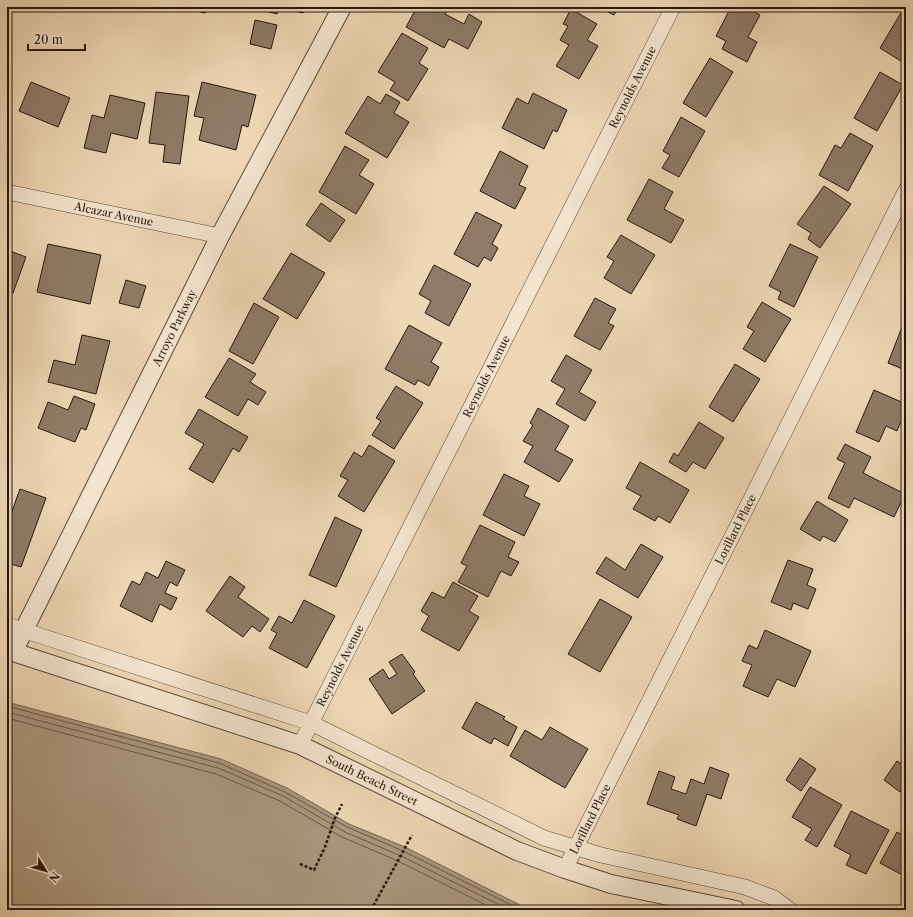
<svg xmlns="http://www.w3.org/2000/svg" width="913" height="917" viewBox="0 0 913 917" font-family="'Libre Caslon Text',serif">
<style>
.water{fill:#ab967d;stroke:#766451}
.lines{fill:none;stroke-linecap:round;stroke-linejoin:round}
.shore{stroke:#685746;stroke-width:1}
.building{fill:#8f7b66;stroke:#261810}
.minor-casing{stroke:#584839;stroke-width:16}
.tertiary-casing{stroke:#584839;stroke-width:20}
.path{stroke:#261810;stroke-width:2.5;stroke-dasharray:3 2;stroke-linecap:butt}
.minor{stroke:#f5e5cf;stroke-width:15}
.tertiary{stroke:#f5e5cf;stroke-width:18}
.labels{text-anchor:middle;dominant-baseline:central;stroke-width:3;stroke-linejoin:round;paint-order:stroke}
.street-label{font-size:11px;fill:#261810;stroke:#f5e5cf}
</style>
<rect width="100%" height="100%" fill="#efd7b5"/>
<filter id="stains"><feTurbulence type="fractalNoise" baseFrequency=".005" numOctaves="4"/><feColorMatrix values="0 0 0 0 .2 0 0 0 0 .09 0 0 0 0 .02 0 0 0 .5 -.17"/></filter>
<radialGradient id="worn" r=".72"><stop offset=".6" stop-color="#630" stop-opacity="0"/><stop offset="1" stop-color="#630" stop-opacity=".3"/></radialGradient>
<path class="water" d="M 7,702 L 221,759 L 287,788 L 349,824 L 405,847 L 530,910 L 7,910 Z"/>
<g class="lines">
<path class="shore" d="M 7,706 L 219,763 L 285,792 L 347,827 L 403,851 L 521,910
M 7,712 L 218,768 L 283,796 L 345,832 L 401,856 L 510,910
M 7,718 L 216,774 L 280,801 L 342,837 L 398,861 L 496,910"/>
</g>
<path class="building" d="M 180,7 L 207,7 L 205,13 Z
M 261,7 L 279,7 L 277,14 L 261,10 Z
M 280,7 L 305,7 L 303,13 Z
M 417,7 L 449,7 L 445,14 L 464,24 L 469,14 L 482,22 L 468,49 L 449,39 L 444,48 L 406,27 Z
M 598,7 L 618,7 L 614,15 Z
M 731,7 L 746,7 L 760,15 L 748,37 L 757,42 L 747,62 L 722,49 L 726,41 L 716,36 Z
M 571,9 L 597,24 L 587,40 L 598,46 L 579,79 L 556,66 L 569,45 L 560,40 L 568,26 L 563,24 Z
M 902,11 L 906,13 L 906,60 L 904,63 L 880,48 Z
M 255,20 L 277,25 L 271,49 L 250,44 Z
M 402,33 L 428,48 L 419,63 L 428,69 L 408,101 L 390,90 L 395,82 L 378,72 Z
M 710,58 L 733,72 L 706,117 L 683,103 Z
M 880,72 L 903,85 L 877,131 L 854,118 Z
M 31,82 L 70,98 L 58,127 L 19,111 Z
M 202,82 L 256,95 L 248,127 L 242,125 L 236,150 L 199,140 L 204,118 L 194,116 Z
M 156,92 L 189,96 L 180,164 L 163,162 L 165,145 L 149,143 Z
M 533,93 L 567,110 L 557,132 L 553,130 L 544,149 L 502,128 L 517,98 L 528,104 Z
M 386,94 L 400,102 L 394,113 L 409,122 L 387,158 L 345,133 L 368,96 L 380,104 Z
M 110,95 L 145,103 L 137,139 L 111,133 L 106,153 L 84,148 L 92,115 L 104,118 Z
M 681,117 L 705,131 L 679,177 L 662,168 L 670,155 L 663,151 Z
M 850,133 L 873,146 L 848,191 L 819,175 L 835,145 L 841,148 Z
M 345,146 L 369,160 L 359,175 L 374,184 L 356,214 L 319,192 Z
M 500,151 L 528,166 L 519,185 L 526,188 L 515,209 L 480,191 Z
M 649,179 L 673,192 L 664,209 L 684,220 L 671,243 L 627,220 Z
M 824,186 L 851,204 L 820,248 L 808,239 L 811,233 L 797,224 Z
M 321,203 L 345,220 L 330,242 L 306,225 Z
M 476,212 L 502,225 L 492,244 L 498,248 L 491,261 L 484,257 L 478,267 L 454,254 Z
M 621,235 L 655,255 L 631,294 L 604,278 L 614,261 L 607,257 Z
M 48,244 L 101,255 L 90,304 L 37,292 Z
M 790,244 L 818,257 L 794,307 L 778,299 L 781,292 L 769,286 Z
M 7,250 L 26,257 L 13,293 L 7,291 Z
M 291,253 L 325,273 L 297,319 L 263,299 Z
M 434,265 L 471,284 L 449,326 L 425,313 L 431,301 L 419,294 Z
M 126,280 L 146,286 L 139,308 L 119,303 Z
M 595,298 L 616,309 L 608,323 L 614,326 L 600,350 L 574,336 Z
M 762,302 L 791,319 L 765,362 L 743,349 L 754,331 L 747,327 Z
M 254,303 L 279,317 L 253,364 L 229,351 Z
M 409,325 L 442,343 L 431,362 L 439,367 L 429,386 L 418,380 L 415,385 L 385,369 Z
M 902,327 L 906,329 L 906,377 L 903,375 L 905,370 L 888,363 Z
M 82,335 L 110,341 L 96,394 L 48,382 L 54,360 L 75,365 Z
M 566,355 L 592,370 L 579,392 L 596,402 L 585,421 L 556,404 L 565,389 L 551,381 Z
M 229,358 L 256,374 L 250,382 L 266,392 L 258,405 L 248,399 L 238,416 L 205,397 Z
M 735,364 L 760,379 L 733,422 L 709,407 Z
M 396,386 L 423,403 L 394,449 L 372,435 L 381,421 L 376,418 Z
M 874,390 L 906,404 L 906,409 L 897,431 L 886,426 L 879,442 L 856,432 Z
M 74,396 L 95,404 L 86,430 L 81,428 L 75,442 L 38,428 L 48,402 L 68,410 Z
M 538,408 L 569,426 L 555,450 L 573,460 L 559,482 L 524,462 L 533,446 L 523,441 L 533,425 L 530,423 Z
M 199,409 L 248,437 L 239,452 L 233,448 L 213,483 L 189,469 L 204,444 L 185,433 Z
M 699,422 L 724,438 L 705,469 L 693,462 L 686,472 L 669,462 L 674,453 L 678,456 Z
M 845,444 L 871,457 L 863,473 L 905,494 L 894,517 L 854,498 L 849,508 L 828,498 L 845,463 L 837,459 Z
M 369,445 L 395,461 L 364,512 L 338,496 L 348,480 L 340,476 L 354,452 L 362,457 Z
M 640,462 L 689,490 L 670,523 L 658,516 L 655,521 L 633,509 L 641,496 L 626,488 Z
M 504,474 L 529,486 L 524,496 L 540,504 L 524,536 L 483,515 Z
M 20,489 L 46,498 L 21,567 L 7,563 L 7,512 L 11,514 Z
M 817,501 L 848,520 L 835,542 L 823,536 L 820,541 L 800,529 Z
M 335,517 L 362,530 L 336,587 L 309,575 Z
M 480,525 L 515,542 L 508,557 L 519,562 L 511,576 L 501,571 L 488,597 L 458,582 L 467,566 L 461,563 Z
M 641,544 L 663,557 L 638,598 L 596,573 L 606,557 L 625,570 Z
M 788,560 L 813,569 L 807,585 L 816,589 L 808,609 L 793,603 L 791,610 L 771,602 Z
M 166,561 L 185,570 L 177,586 L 170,582 L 165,593 L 177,598 L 171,610 L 160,604 L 152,622 L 120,606 L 132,581 L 140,585 L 146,572 L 158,578 Z
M 230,576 L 245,587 L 238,597 L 269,619 L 260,632 L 252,626 L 243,637 L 206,611 Z
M 453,582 L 478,596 L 469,611 L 479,617 L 459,651 L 421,630 L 429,616 L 421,611 L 432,592 L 444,598 Z
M 600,599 L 632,617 L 600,672 L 568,654 Z
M 304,600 L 335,616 L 307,668 L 269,648 L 277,633 L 271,630 L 279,616 L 292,623 Z
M 765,630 L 811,651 L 795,687 L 777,679 L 768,697 L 743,686 L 752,665 L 742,661 L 749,645 L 757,649 Z
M 402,654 L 415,672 L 413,674 L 425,691 L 392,714 L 369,679 L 383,669 L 389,679 L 397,674 L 389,662 Z
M 476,702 L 505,717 L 503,719 L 517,727 L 508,746 L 494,738 L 491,744 L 462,728 Z
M 550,727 L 588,749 L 565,788 L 510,756 L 525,730 L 542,740 Z
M 800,758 L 816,769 L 801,791 L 786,780 Z
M 897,761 L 906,767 L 906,783 L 900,792 L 884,780 Z
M 710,767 L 729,774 L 721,799 L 707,794 L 696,826 L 677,819 L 679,815 L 647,804 L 659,771 L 675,777 L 671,789 L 686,794 L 691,779 L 704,784 Z
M 810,787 L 842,805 L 817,847 L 805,840 L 812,829 L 792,817 Z
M 851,811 L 889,830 L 866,874 L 846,865 L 851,855 L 834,846 Z
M 897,832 L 906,837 L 906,877 L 880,863 Z"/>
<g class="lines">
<defs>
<g id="minor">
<path id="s1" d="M 7,192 L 220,236"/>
<path d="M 7,625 L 311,723 L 544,838 L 601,855 L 745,887 L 774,898 L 790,910"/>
<path id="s2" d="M 300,745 L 673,7"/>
<path id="s3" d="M 565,869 L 906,190"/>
</g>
<g id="tertiary">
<path id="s4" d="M 7,650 L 300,745 L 517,851 L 565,869 L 611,884 L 736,910"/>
<path id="s5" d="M 13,652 L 220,236 L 342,7"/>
</g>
</defs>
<use href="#minor" class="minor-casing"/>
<use href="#tertiary" class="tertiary-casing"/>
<path class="path" d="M 300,864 L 314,870 L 325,847 L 335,818 L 342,804
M 371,910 L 412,835"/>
<use href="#minor" class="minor"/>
<use href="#tertiary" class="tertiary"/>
</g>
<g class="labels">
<g class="street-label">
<text stroke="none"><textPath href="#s2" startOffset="737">Reynolds Avenue</textPath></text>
<text stroke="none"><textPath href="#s1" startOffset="109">Alcazar Avenue</textPath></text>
<text stroke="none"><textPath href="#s5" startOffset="362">Arroyo Parkway</textPath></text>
<text stroke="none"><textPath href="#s2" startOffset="413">Reynolds Avenue</textPath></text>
<text stroke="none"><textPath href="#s3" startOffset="380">Lorillard Place</textPath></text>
<text stroke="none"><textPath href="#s2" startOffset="89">Reynolds Avenue</textPath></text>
<text stroke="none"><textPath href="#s4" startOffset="388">South Beach Street</textPath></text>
<text stroke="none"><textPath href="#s3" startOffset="56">Lorillard Place</textPath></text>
</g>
</g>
<rect width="913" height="917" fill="none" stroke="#efd7b5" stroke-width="24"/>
<rect x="8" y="8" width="897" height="901" fill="none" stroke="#261810" stroke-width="2"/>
<rect x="12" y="12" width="889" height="893" fill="none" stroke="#261810"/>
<g transform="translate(46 871) rotate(127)" stroke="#f5e5cf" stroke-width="3" paint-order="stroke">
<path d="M0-3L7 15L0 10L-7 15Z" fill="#261810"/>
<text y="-6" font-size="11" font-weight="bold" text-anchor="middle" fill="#261810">N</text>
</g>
<path d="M28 44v6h57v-6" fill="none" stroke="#261810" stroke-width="2"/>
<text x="34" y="44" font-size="12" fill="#261810" stroke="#f5e5cf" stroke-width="3" paint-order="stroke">20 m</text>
<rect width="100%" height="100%" filter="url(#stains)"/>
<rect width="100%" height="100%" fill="url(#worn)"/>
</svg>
